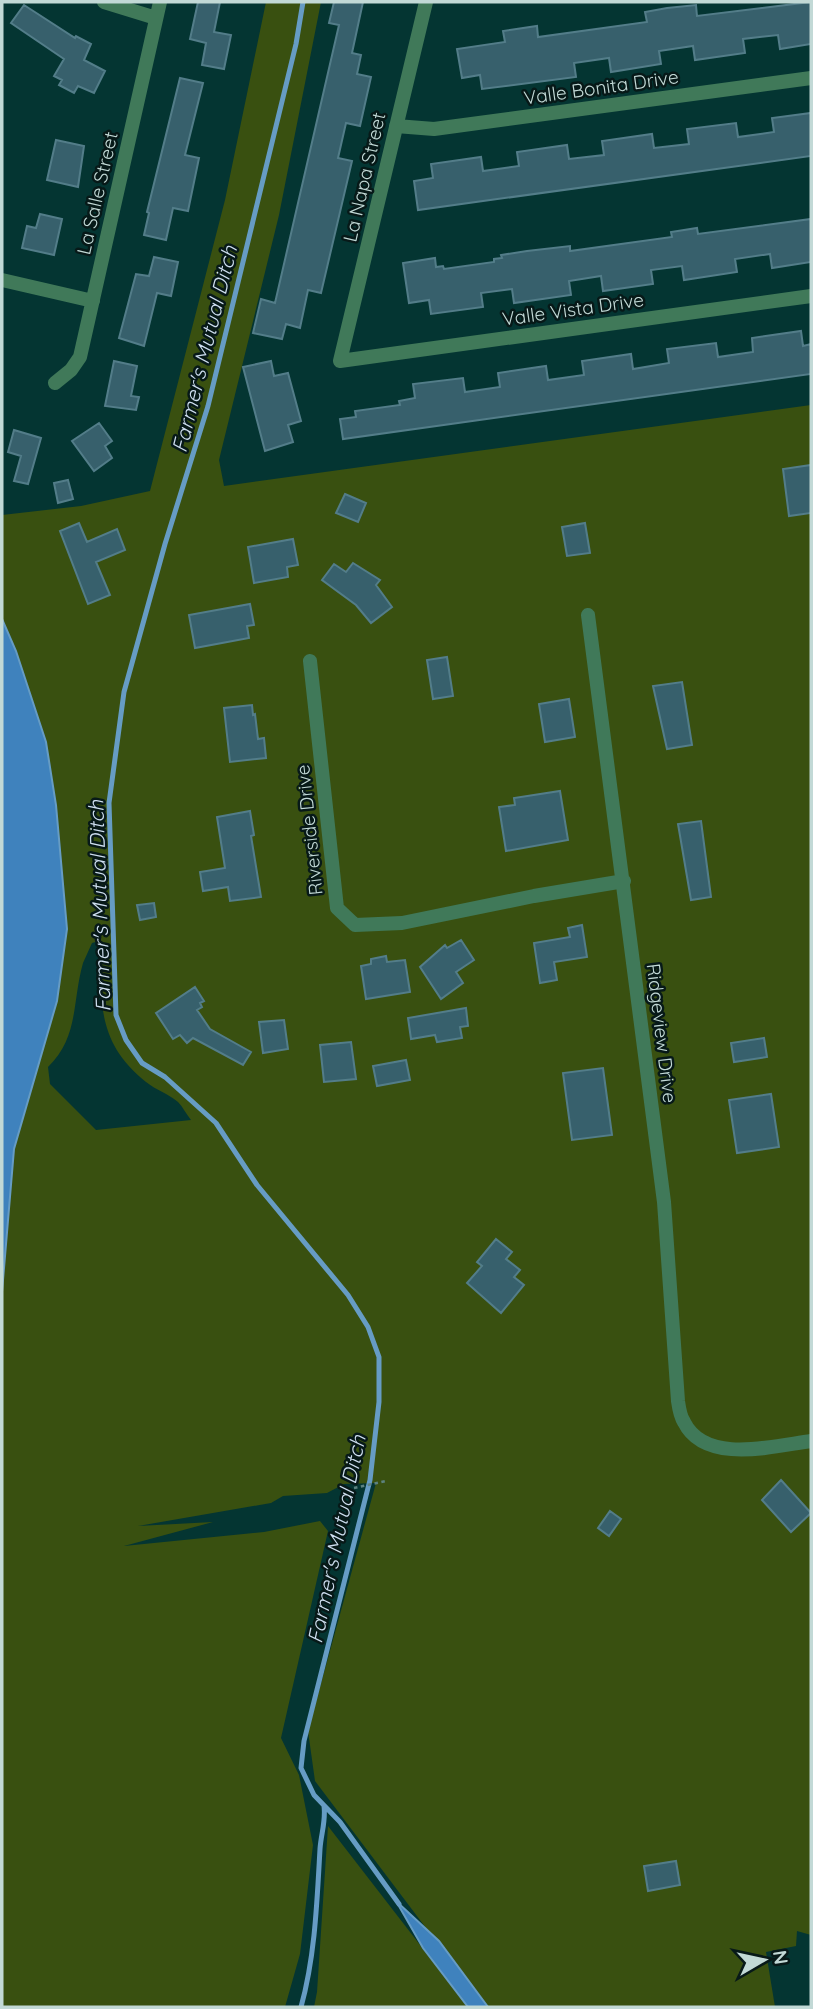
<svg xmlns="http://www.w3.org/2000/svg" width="813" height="2009" viewBox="0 0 813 2009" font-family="Quicksand,sans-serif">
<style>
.green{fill:#395010;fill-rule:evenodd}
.water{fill:#3f82bd;stroke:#669cc4;stroke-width:2}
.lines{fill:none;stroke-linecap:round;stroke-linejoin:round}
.stream{stroke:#669cc4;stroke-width:5}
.building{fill:#37606c;stroke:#537d89;stroke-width:2}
.path{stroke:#5d827f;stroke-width:2.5;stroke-dasharray:3.5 3.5;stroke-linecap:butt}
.street{stroke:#407959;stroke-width:14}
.labels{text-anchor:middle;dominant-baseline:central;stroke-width:5;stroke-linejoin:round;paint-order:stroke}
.street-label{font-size:19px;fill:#c2d9d6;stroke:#071918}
.water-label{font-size:21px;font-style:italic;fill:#cedeef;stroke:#071918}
</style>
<rect width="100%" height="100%" fill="#043532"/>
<path class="green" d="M 266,2 L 321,2 L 279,215 L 219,460 L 224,486 L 811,405 L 811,1935 L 797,1931 L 796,1946 L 766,1952 L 775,2007 L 488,2007 L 439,1941 L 426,1928 L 315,1781 L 308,1731 L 376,1483 L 344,1484 L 327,1493 L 283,1496 L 271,1503 L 138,1526 L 213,1522 L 124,1546 L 264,1532 L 320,1521 L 328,1531 L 281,1738 L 299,1775 L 313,1845 L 300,1954 L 285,2007 L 2,2007 L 2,1292 L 14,1149 L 57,1001 L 67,929 L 56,805 L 46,742 L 16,651 L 2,619 L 2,515 L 81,506 L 150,491 L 225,200 ZM 99,941 C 102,1001 95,1041 146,1082 C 156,1090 169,1094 178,1102 C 183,1107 186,1114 191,1120 L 96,1130 L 50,1084 L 48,1067 C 79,1037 72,1002 83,963 C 86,956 89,950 92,943 Z
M 328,1826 L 468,2007 L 314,2007 L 317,1992 Z"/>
<path class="water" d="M 2,619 L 16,651 L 46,742 L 56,805 L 67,929 L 57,1001 L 14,1149 L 2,1292 Z
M 396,1901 L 439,1941 L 488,2007 L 468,2007 L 423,1948 Z"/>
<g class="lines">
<path class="stream" d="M 303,2 L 296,44 L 208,406 L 165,544 L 124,692 L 109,803 L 116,1015 L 126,1040 L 142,1063 L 165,1077 L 216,1123 L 257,1185 L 348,1295 L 368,1327 L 379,1357 L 379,1402 L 370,1480 L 304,1741 L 301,1768 L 314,1795 L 340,1822 L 399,1904
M 301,2007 C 315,1957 317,1902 320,1849 C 321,1834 326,1821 324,1806"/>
</g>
<path class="building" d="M 198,2 L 220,2 L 214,32 L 231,35 L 224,69 L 202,65 L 206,43 L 190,39 Z
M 334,2 L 363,2 L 352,53 L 361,55 L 357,74 L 371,77 L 360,126 L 346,123 L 338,158 L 352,161 L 321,293 L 308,290 L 300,328 L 286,324 L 282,339 L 253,333 L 261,299 L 275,303 L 339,25 L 329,23 Z
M 811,2 L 811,44 L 780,49 L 778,35 L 743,39 L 745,53 L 695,60 L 693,46 L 659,51 L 661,64 L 611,72 L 609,58 L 574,63 L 576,77 L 482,89 L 480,75 L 462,78 L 457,49 L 505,42 L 503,31 L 537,26 L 538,37 L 647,22 L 645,12 L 667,8 L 696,5 L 697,16 Z
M 24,5 L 75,38 L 76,36 L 91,44 L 84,60 L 105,71 L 94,93 L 78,86 L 74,93 L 59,85 L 62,80 L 54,76 L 64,59 L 11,23 Z
M 180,78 L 203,83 L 185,155 L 199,158 L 188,211 L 173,208 L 166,240 L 144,235 L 149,213 L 147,212 Z
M 811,113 L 811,156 L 418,210 L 414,181 L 433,178 L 431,164 L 481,157 L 483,171 L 519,166 L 517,152 L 567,145 L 569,159 L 604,155 L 602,141 L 652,134 L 654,148 L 689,144 L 687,129 L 736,123 L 738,137 L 774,132 L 772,118 Z
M 56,140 L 84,146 L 78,187 L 47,180 Z
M 40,214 L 62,219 L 54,255 L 22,248 L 27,226 L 36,228 Z
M 811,219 L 811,262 L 772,268 L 770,254 L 735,259 L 737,272 L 684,280 L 682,266 L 651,270 L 653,284 L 603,291 L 601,276 L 569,281 L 571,295 L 514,303 L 512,289 L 481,293 L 483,307 L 431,314 L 429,300 L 409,303 L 403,263 L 435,258 L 436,267 L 443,266 L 444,269 L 494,262 L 494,259 L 502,258 L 501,255 L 527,251 L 570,246 L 570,251 L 672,237 L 671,232 L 697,228 L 698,234 Z
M 154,257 L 178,262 L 171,296 L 157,293 L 144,346 L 119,338 L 136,274 L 149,276 Z
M 801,331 L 803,346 L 811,344 L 811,374 L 343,439 L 340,419 L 356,417 L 355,411 L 400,405 L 399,401 L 415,398 L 413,384 L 463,378 L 465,392 L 500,387 L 498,373 L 546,366 L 548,380 L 584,375 L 582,361 L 631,354 L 633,369 L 669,363 L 667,349 L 716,343 L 718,357 L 753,352 L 752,338 Z
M 114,361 L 137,366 L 131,396 L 139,397 L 136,410 L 105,406 Z
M 271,361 L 274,376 L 288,373 L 301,421 L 288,425 L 293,442 L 265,451 L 243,367 Z
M 99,423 L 112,441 L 105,446 L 112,458 L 94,471 L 72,441 Z
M 14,430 L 41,438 L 28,484 L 14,481 L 21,456 L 8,452 Z
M 811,465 L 811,513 L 789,516 L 783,469 Z
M 68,480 L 73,499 L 58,503 L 54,483 Z
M 345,494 L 366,503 L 358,522 L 336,513 Z
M 79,523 L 87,542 L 117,529 L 125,550 L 96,562 L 110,595 L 88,604 L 60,531 Z
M 585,523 L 590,553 L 567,556 L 562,527 Z
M 293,539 L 298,565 L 287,567 L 288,577 L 254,583 L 248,547 Z
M 353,563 L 380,580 L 376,585 L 392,607 L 371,623 L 356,605 L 322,580 L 334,564 L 346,572 Z
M 250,604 L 254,625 L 247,626 L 249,638 L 195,648 L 189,615 Z
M 447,657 L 453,696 L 433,699 L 427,660 Z
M 682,682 L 692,745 L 667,749 L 653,686 Z
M 569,699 L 575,737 L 545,742 L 539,704 Z
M 252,705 L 253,715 L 255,714 L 258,739 L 264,738 L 266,758 L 230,762 L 224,708 Z
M 560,791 L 568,840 L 506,851 L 499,807 L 515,805 L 514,798 Z
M 250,811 L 254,835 L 251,836 L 261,897 L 230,901 L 228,887 L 203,891 L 200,872 L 225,868 L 217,817 Z
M 701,821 L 711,897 L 691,900 L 678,824 Z
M 154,903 L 156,917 L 140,920 L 137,905 Z
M 582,925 L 587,957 L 554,962 L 557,980 L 540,983 L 534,943 L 570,937 L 568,928 Z
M 461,940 L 474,960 L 456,972 L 463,983 L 441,999 L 420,967 L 445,945 L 447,948 Z
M 386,956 L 387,962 L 405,960 L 410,992 L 366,999 L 361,966 L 371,964 L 371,959 Z
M 195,987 L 204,1001 L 200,1003 L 202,1007 L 197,1010 L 210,1029 L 251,1052 L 243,1065 L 193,1038 L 187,1043 L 180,1035 L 173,1039 L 156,1013 Z
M 466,1008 L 468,1026 L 460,1027 L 462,1038 L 437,1042 L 435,1035 L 411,1039 L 408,1018 Z
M 284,1020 L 288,1049 L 263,1053 L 259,1022 Z
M 764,1038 L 767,1057 L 734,1062 L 731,1043 Z
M 351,1042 L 356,1079 L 324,1082 L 320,1045 Z
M 406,1060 L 410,1080 L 377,1086 L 373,1066 Z
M 603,1068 L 612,1135 L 572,1140 L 563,1073 Z
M 771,1094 L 779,1147 L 737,1153 L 729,1100 Z
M 496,1239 L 512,1252 L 506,1259 L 520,1270 L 514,1277 L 524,1285 L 501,1313 L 467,1283 L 482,1266 L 477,1262 Z
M 781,1480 L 811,1513 L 791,1532 L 762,1500 Z
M 610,1511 L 621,1519 L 609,1536 L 598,1528 Z
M 676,1861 L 680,1885 L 648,1891 L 644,1866 Z"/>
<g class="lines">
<path class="path" d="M 354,1488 L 386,1481"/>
<path class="street" d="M 104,2 L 156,18
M 426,2 L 340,361 L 811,296
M 396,126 L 434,129 L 811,78
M 2,280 L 93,301
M 55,383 L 71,370 L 80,357 L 160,2
M 588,615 L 664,1202 L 678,1401 C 679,1408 680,1416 684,1422 C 705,1465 774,1446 811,1441
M 310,661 L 337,908 L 355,925 L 402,923 L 534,896 L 624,881"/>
</g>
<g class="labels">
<g class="street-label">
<text transform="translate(601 87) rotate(-8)">Valle Bonita Drive</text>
<text transform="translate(364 177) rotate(-77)">La Napa Street</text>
<text transform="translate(97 193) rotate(-77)">La Salle Street</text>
<text transform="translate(573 309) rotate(-8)">Valle Vista Drive</text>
<text transform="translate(309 830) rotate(-96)">Riverside Drive</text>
<text transform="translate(662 1033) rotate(83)">Ridgeview Drive</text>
</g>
<g class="water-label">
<text transform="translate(204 349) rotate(-76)">Farmer's Mutual Ditch</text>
<text transform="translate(99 906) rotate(-92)">Farmer's Mutual Ditch</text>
<text transform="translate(336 1539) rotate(-78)">Farmer's Mutual Ditch</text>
</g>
</g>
<rect width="813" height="2009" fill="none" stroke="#c2d9d6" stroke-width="7"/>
<g transform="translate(764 1960) rotate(81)" stroke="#071918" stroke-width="5" paint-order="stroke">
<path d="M0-5L12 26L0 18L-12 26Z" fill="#c2d9d6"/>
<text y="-10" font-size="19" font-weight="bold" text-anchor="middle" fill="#c2d9d6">N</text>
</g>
</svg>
